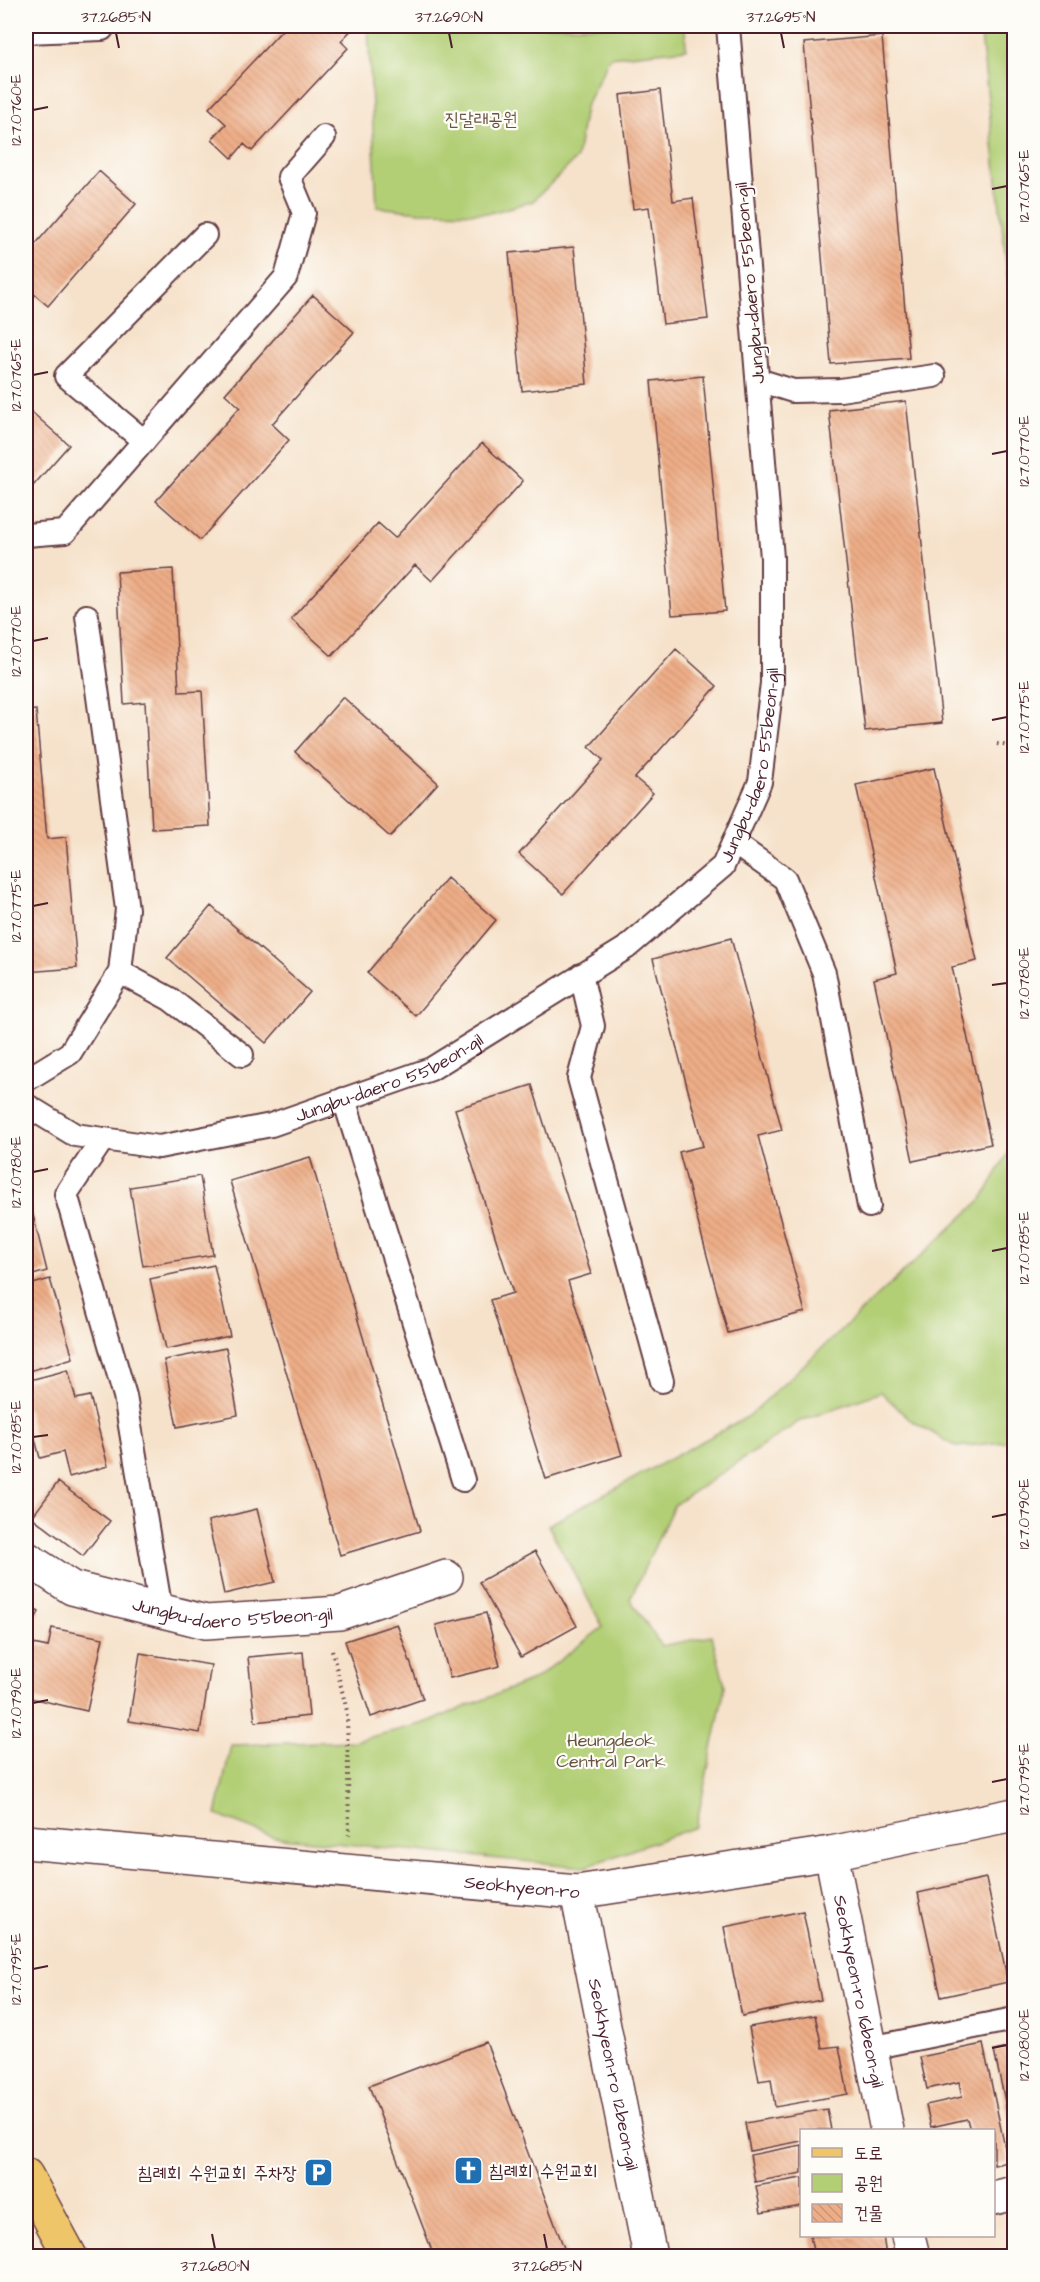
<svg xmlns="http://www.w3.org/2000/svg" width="1040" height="2282" viewBox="0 0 1040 2282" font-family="'Architects Daughter','Poor Story',sans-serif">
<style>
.green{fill:#b2cf76;stroke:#7e7750;stroke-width:1.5}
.building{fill:url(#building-back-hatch)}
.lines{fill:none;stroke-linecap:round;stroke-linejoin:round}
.service-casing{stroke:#643c43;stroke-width:26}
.pedestrian-casing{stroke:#643c43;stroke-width:36}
.minor-casing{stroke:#643c43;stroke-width:36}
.primary-casing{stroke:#643c43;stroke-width:36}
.path{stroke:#643c43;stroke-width:4;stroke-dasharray:1.5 4.5;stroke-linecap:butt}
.service{stroke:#fff;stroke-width:22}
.pedestrian{stroke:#fff;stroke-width:33}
.minor{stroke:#fff;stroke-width:33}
.primary{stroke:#eec569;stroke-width:33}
.ticks{fill:none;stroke:#4a1f2b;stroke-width:2}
.labels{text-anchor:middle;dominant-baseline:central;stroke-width:4.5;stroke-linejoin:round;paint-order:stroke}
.park-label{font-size:18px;fill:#695442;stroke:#fdfcf7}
.street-label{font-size:18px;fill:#4a1f2b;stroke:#fdfcf7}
.poi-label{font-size:18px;fill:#4a1f2b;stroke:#fdfcf7;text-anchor:start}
.neatline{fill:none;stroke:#4a1f2b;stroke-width:2}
.ticks-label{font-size:15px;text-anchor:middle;fill:#4a1f2b}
</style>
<defs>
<pattern id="building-back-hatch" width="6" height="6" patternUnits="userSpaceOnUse" patternTransform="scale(1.5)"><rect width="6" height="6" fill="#edad87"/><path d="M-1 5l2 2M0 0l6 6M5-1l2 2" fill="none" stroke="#cd9475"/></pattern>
</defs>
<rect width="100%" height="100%" fill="#fdfcf7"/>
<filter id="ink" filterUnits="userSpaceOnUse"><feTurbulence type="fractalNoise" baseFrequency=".0167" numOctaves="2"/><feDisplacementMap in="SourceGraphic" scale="12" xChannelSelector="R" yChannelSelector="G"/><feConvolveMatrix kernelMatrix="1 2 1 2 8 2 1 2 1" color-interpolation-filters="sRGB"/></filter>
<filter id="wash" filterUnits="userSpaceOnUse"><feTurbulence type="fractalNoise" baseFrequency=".008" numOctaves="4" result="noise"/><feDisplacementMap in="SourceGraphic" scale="24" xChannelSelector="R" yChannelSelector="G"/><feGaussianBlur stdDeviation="1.35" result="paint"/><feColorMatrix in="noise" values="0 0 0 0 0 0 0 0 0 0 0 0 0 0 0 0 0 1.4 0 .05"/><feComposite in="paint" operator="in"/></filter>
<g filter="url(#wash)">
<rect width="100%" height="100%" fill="#f6e2cb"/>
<path class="green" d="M 368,26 L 685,26 L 686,49 L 610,57 L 585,107 L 577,158 L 533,201 L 490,213 L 420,212 L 377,207 Z
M 980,26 L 1014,26 L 1014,335 Z
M 1014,1143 L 1014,1441 L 956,1447 L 909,1419 L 881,1392 L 800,1421 L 674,1505 L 630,1599 L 661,1646 L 712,1636 L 725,1686 L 696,1827 L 585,1867 L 273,1837 L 216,1815 L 231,1745 L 355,1741 L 425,1723 L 535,1679 L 603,1627 L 548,1525 L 749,1416 L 982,1199 Z"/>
<g id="blocks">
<path class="building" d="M 286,26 L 355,26 L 341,41 L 348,48 L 252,151 L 244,144 L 232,158 L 212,139 L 226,124 L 209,108 Z
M 882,36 L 909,358 L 831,364 L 804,43 Z
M 660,90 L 673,201 L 693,198 L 708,319 L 663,324 L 649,207 L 633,209 L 620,95 Z
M 99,171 L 136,204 L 48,306 L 34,294 L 26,304 L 26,255 Z
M 574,247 L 587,384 L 522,391 L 509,253 Z
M 313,295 L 354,332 L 272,424 L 289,440 L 200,540 L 156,501 L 240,407 L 225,394 Z
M 703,376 L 725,611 L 672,615 L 651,381 Z
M 906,401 L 942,723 L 865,731 L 829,410 Z
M 26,407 L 69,445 L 32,487 L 26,482 Z
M 482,443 L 523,481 L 432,581 L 415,565 L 332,656 L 291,619 L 378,523 L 395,538 Z
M 173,569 L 179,692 L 202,691 L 210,826 L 152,829 L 145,702 L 124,704 L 117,572 Z
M 676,649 L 717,686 L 635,778 L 653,793 L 563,894 L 519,854 L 603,760 L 589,747 Z
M 343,697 L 438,783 L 390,837 L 295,752 Z
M 36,710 L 47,839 L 66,837 L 77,968 L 26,972 L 26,711 Z
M 934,768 L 977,961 L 952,967 L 991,1144 L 913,1161 L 874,979 L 897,973 L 856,785 Z
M 447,878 L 496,920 L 416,1016 L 367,973 Z
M 211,906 L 310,992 L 266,1043 L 167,958 Z
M 731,938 L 782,1130 L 758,1136 L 805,1312 L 728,1333 L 679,1152 L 703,1146 L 653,959 Z
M 532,1085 L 591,1274 L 568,1281 L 622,1455 L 546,1479 L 490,1300 L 513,1293 L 455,1109 Z
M 310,1157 L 420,1531 L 340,1555 L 230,1181 Z
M 200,1176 L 213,1255 L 143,1266 L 130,1187 Z
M 30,1203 L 47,1271 L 26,1277 L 26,1204 Z
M 214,1265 L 230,1336 L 166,1349 L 150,1279 Z
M 50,1279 L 73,1358 L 26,1372 L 26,1286 Z
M 226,1348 L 238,1415 L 177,1427 L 164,1360 Z
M 68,1370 L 76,1399 L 90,1396 L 108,1466 L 69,1477 L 63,1452 L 40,1458 L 26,1404 L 26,1381 Z
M 58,1482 L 110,1521 L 83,1556 L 32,1517 Z
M 257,1509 L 275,1582 L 224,1594 L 208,1521 Z
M 535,1551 L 577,1626 L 521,1657 L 479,1582 Z
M 26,1604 L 39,1612 L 26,1635 Z
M 486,1613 L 500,1666 L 450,1678 L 436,1625 Z
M 397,1624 L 423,1699 L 371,1717 L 345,1641 Z
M 52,1628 L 103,1638 L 87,1711 L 26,1697 L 26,1664 L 29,1663 L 33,1644 L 48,1647 Z
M 303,1652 L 309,1716 L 255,1722 L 248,1657 Z
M 140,1653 L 211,1665 L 200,1733 L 129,1721 Z
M 986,1878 L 1008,1982 L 941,1997 L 918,1893 Z
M 803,1911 L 821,2000 L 742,2016 L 724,1927 Z
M 815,2015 L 822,2048 L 839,2046 L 848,2094 L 775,2107 L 771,2079 L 759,2081 L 749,2027 Z
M 486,2042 L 567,2256 L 434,2256 L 369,2086 Z
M 983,2044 L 1008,2162 L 994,2165 L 994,2130 L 970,2130 L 967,2119 L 931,2127 L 926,2105 L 962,2097 L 959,2082 L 927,2089 L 920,2057 Z
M 1014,2046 L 1014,2133 L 1012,2133 L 994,2051 Z
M 827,2109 L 831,2130 L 802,2130 L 802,2141 L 750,2151 L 745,2123 Z
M 802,2145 L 802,2173 L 755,2182 L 750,2155 Z
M 802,2178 L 802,2206 L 761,2213 L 756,2186 Z
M 810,2236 L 883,2236 L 886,2256 L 814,2256 Z"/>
</g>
</g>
<g filter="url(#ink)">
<use href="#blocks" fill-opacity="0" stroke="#643c43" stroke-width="1.5"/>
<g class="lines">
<defs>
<g id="service">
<path d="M 26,32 L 102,29 L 104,26"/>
<path d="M 758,380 L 793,391 L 840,390 L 934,376"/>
<path d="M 144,441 L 66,376 L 205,235"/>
<path d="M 26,535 L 65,532 L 286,277 L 304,213 L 289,177 L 324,137"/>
<path d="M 734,843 L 785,879 L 824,973 L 869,1206"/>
<path d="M 120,972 L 170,999 L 242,1055"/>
<path d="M 581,975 L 593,1026 L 579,1078 L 662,1381"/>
<path d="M 26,1080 L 70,1053 L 120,972 L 127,909 L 87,616"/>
<path d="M 344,1099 L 463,1480"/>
<path id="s1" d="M 26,1105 L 75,1135 L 159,1147 L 271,1125 L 431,1069 L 626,948 L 723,866 L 760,782 L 772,683 L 772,558 L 728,26"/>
<path d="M 103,1139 L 66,1194 L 125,1396 L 161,1611"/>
<path d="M 870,2048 L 1014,2019"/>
</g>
<path id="pedestrian" d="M 994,2198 L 1014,2193"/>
<g id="minor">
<path id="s2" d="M 26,1558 L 72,1588 L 206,1622 L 340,1613 L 446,1577"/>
<path id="s3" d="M 26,1842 L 577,1892 L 831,1853 L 1014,1815"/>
<path id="s4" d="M 831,1853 L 887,2130"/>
<path id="s5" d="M 577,1892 L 650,2256"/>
<path d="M 908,2236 L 913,2256"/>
</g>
<path id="primary" d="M 26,2175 L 70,2256"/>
</defs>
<use href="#service" class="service-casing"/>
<use href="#pedestrian" class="pedestrian-casing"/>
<use href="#minor" class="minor-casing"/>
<use href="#primary" class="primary-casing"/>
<path class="path" d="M 997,744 L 1014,747
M 332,1650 L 347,1711 L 349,1835"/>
<use href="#service" class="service"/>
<use href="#pedestrian" class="pedestrian"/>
<use href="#minor" class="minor"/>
<use href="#primary" class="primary"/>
</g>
</g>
<path class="ticks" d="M 116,33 L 119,48M 449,33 L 452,48M 781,33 L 784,48M 33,110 L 48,107M 992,189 L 1007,186M 33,375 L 48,372M 992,454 L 1007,451M 33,641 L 48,638M 992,720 L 1007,717M 33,906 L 48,903M 992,985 L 1007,983M 33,1172 L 48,1169M 992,1251 L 1007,1248M 33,1437 L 48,1435M 992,1517 L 1007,1514M 33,1703 L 48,1700M 992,1782 L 1007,1779M 33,1969 L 48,1966M 992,2048 L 1007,2045M 212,2234 L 215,2249M 544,2234 L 547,2249"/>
<defs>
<symbol id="church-square" viewBox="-11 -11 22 22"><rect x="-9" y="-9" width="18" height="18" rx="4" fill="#1f6fb2" stroke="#fdfcf7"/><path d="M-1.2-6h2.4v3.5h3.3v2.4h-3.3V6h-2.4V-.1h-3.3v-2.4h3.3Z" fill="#fff"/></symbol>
<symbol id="parking-square" viewBox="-11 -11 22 22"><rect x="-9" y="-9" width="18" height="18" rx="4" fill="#1f6fb2" stroke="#fdfcf7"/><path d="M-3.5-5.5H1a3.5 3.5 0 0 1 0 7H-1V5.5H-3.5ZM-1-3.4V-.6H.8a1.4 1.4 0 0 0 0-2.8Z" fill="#fff"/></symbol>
</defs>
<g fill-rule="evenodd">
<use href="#church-square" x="452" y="2154" width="33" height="33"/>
<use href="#parking-square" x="302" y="2156" width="33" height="33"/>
</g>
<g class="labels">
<g class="park-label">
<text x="481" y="119">진달래공원</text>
<text x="611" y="1740">Heungdeok<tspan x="611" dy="21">Central Park</tspan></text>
</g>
<g class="street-label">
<text transform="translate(750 283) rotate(-95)">Jungbu-daero 55beon-gil</text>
<text stroke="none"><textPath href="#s1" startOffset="888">Jungbu-daero 55beon-gil</textPath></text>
<text stroke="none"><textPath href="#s1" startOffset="384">Jungbu-daero 55beon-gil</textPath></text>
<text stroke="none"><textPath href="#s2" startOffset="219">Jungbu-daero 55beon-gil</textPath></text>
<text stroke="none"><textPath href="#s3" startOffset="498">Seokhyeon-ro</textPath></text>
<text stroke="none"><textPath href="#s4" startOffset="141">Seokhyeon-ro 16beon-gil</textPath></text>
<text stroke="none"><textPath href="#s5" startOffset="186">Seokhyeon-ro 12beon-gil</textPath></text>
</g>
<g class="poi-label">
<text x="489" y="2171">침례회 수원교회</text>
<text x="297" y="2173" text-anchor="end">침례회 수원교회 주차장</text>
</g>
</g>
<rect width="1040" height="2282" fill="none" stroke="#fdfcf7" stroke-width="66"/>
<rect x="800" y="2129" width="195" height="108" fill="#fdfcf7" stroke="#b5a4a5" stroke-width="1.5"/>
<rect x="812" y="2148" width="30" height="9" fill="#eec569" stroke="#b5a4a5" stroke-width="1.5"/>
<text x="854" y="2159" font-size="18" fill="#4a1f2b">도로</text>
<rect x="812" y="2174" width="30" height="18" fill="#b2cf76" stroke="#b5a4a5" stroke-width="1.5"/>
<text x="854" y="2189" font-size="18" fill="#4a1f2b">공원</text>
<rect x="812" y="2204" width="30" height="18" fill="url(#building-back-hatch)" stroke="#b5a4a5" stroke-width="1.5"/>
<text x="854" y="2219" font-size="18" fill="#4a1f2b">건물</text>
<rect x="33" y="33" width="974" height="2216" class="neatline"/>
<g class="ticks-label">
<text x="116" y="22">37.2685°N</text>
<text x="449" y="22">37.2690°N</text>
<text x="781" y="22">37.2695°N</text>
<text transform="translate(16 110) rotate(-90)" y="5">127.0760°E</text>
<text transform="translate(1024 186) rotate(-90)" y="5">127.0765°E</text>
<text transform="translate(16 375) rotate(-90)" y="5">127.0765°E</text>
<text transform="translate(1024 451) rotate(-90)" y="5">127.0770°E</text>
<text transform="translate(16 641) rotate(-90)" y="5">127.0770°E</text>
<text transform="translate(1024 717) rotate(-90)" y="5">127.0775°E</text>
<text transform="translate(16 906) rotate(-90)" y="5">127.0775°E</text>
<text transform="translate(1024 983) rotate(-90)" y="5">127.0780°E</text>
<text transform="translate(16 1172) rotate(-90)" y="5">127.0780°E</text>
<text transform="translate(1024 1248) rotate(-90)" y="5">127.0785°E</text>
<text transform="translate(16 1437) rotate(-90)" y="5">127.0785°E</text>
<text transform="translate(1024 1514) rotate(-90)" y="5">127.0790°E</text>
<text transform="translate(16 1703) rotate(-90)" y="5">127.0790°E</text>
<text transform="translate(1024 1779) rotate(-90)" y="5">127.0795°E</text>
<text transform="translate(16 1969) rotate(-90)" y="5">127.0795°E</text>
<text transform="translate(1024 2045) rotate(-90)" y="5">127.0800°E</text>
<text x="215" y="2271">37.2680°N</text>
<text x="547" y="2271">37.2685°N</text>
</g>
</svg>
